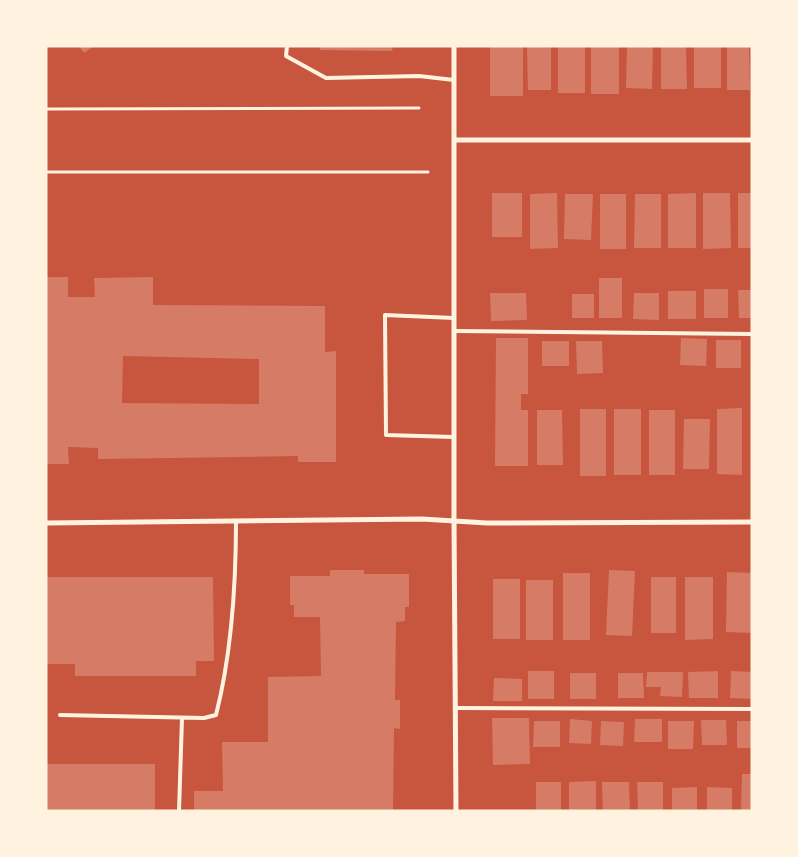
<svg xmlns="http://www.w3.org/2000/svg" width="798" height="857" viewBox="0 0 798 857" font-family="'Times New Roman',serif">
<style>
.building{fill:#d67c66;fill-rule:evenodd}
.lines{fill:none;stroke-linecap:round;stroke-linejoin:round}
.path{stroke:#fff3e0;stroke-width:3}
.service{stroke:#fff3e0;stroke-width:4}
.minor{stroke:#fff3e0;stroke-width:5}
</style>
<rect width="100%" height="100%" fill="#c8553d"/>
<path class="building" d="M 79,46 L 94,46 L 84,53 Z
M 320,46 L 393,46 L 392,51 L 320,50 Z
M 490,46 L 523,46 L 523,96 L 490,96 Z
M 527,46 L 551,46 L 551,90 L 528,90 Z
M 558,46 L 585,46 L 585,93 L 558,93 Z
M 591,46 L 619,46 L 619,94 L 591,94 Z
M 627,46 L 653,46 L 652,89 L 626,88 Z
M 661,46 L 686,46 L 687,89 L 661,89 Z
M 694,46 L 721,46 L 721,88 L 694,88 Z
M 727,46 L 749,46 L 750,90 L 727,90 Z
M 492,193 L 522,193 L 522,237 L 492,237 Z
M 557,193 L 558,248 L 530,249 L 530,194 Z
M 696,193 L 696,248 L 668,248 L 668,194 Z
M 703,193 L 730,193 L 731,248 L 703,249 Z
M 738,193 L 752,193 L 752,248 L 738,248 Z
M 565,194 L 593,194 L 591,240 L 564,239 Z
M 600,194 L 626,194 L 626,249 L 600,249 Z
M 635,194 L 661,194 L 661,248 L 634,248 Z
M 46,277 L 68,277 L 68,297 L 95,297 L 94,278 L 153,277 L 153,305 L 325,306 L 325,352 L 336,351 L 336,462 L 298,462 L 298,456 L 98,459 L 98,448 L 68,447 L 69,464 L 46,464 ZM 123,356 L 259,359 L 259,404 L 122,403 Z
M 599,278 L 622,278 L 622,318 L 599,318 Z
M 704,289 L 728,289 L 728,318 L 704,318 Z
M 738,290 L 752,290 L 752,318 L 739,318 Z
M 668,291 L 696,291 L 696,319 L 668,319 Z
M 490,293 L 526,293 L 527,320 L 491,321 Z
M 634,293 L 659,293 L 659,320 L 633,319 Z
M 572,294 L 594,294 L 594,318 L 572,318 Z
M 496,338 L 528,338 L 528,394 L 521,394 L 521,410 L 528,410 L 528,466 L 495,466 Z
M 681,338 L 707,339 L 706,366 L 680,365 Z
M 716,340 L 741,340 L 741,368 L 716,368 Z
M 542,341 L 569,341 L 569,366 L 542,366 Z
M 576,341 L 602,341 L 603,373 L 577,374 Z
M 742,408 L 742,475 L 717,474 L 717,409 Z
M 580,409 L 606,409 L 606,476 L 580,476 Z
M 614,409 L 641,409 L 641,475 L 614,475 Z
M 537,410 L 562,410 L 563,465 L 537,465 Z
M 649,410 L 675,410 L 675,475 L 649,475 Z
M 684,419 L 710,419 L 709,469 L 683,469 Z
M 330,570 L 364,570 L 364,574 L 409,574 L 409,607 L 405,607 L 405,621 L 396,622 L 395,700 L 400,700 L 400,729 L 394,728 L 393,811 L 194,811 L 194,791 L 223,791 L 222,742 L 268,742 L 268,677 L 321,676 L 320,617 L 294,617 L 294,605 L 290,605 L 290,576 L 330,576 Z
M 609,570 L 635,571 L 632,636 L 606,635 Z
M 727,572 L 752,573 L 752,633 L 726,632 Z
M 563,573 L 590,573 L 590,640 L 563,640 Z
M 46,577 L 213,577 L 214,661 L 196,661 L 196,676 L 75,676 L 75,664 L 46,664 Z
M 651,577 L 676,577 L 676,633 L 651,633 Z
M 685,577 L 713,577 L 713,639 L 685,640 Z
M 493,579 L 520,579 L 520,639 L 493,639 Z
M 526,580 L 553,580 L 553,640 L 526,640 Z
M 528,671 L 554,671 L 554,699 L 528,699 Z
M 718,671 L 718,698 L 689,698 L 688,672 Z
M 731,671 L 752,672 L 752,699 L 730,698 Z
M 647,672 L 683,672 L 682,697 L 660,696 L 661,687 L 646,687 Z
M 570,673 L 596,673 L 596,699 L 570,699 Z
M 618,673 L 643,673 L 644,698 L 618,698 Z
M 494,678 L 522,679 L 522,701 L 493,701 Z
M 492,718 L 529,718 L 530,764 L 493,765 Z
M 570,719 L 592,721 L 591,744 L 569,743 Z
M 635,719 L 662,719 L 662,742 L 634,742 Z
M 701,720 L 726,720 L 727,745 L 702,745 Z
M 534,721 L 560,721 L 560,747 L 533,747 Z
M 601,721 L 624,722 L 623,746 L 600,745 Z
M 668,721 L 694,721 L 693,749 L 668,749 Z
M 737,721 L 752,721 L 752,748 L 737,748 Z
M 46,764 L 155,764 L 155,811 L 46,811 Z
M 742,774 L 752,774 L 752,811 L 741,811 Z
M 596,781 L 596,811 L 569,811 L 569,782 Z
M 536,782 L 561,782 L 561,811 L 536,811 Z
M 602,782 L 629,782 L 630,811 L 603,811 Z
M 637,782 L 663,782 L 663,811 L 638,811 Z
M 697,787 L 697,811 L 672,811 L 672,788 Z
M 707,787 L 732,788 L 732,811 L 707,811 Z"/>
<g class="lines">
<path class="path" d="M 46,109 L 419,108
M 46,172 L 428,172"/>
<path class="service" d="M 287,46 L 286,56 L 326,78 L 419,76 L 454,80
M 454,331 L 752,334
M 454,437 L 386,435 L 385,315 L 454,318
M 456,708 L 752,709
M 60,715 L 204,718 L 216,715 C 232,652 236,585 236,521
M 179,811 L 182,718"/>
<path class="minor" d="M 454,46 L 454,520 L 456,811
M 454,140 L 752,140
M 46,523 L 422,519 L 487,523 L 752,522"/>
</g>
<rect width="798" height="857" fill="none" stroke="#fff3e0" stroke-width="95"/>
</svg>
